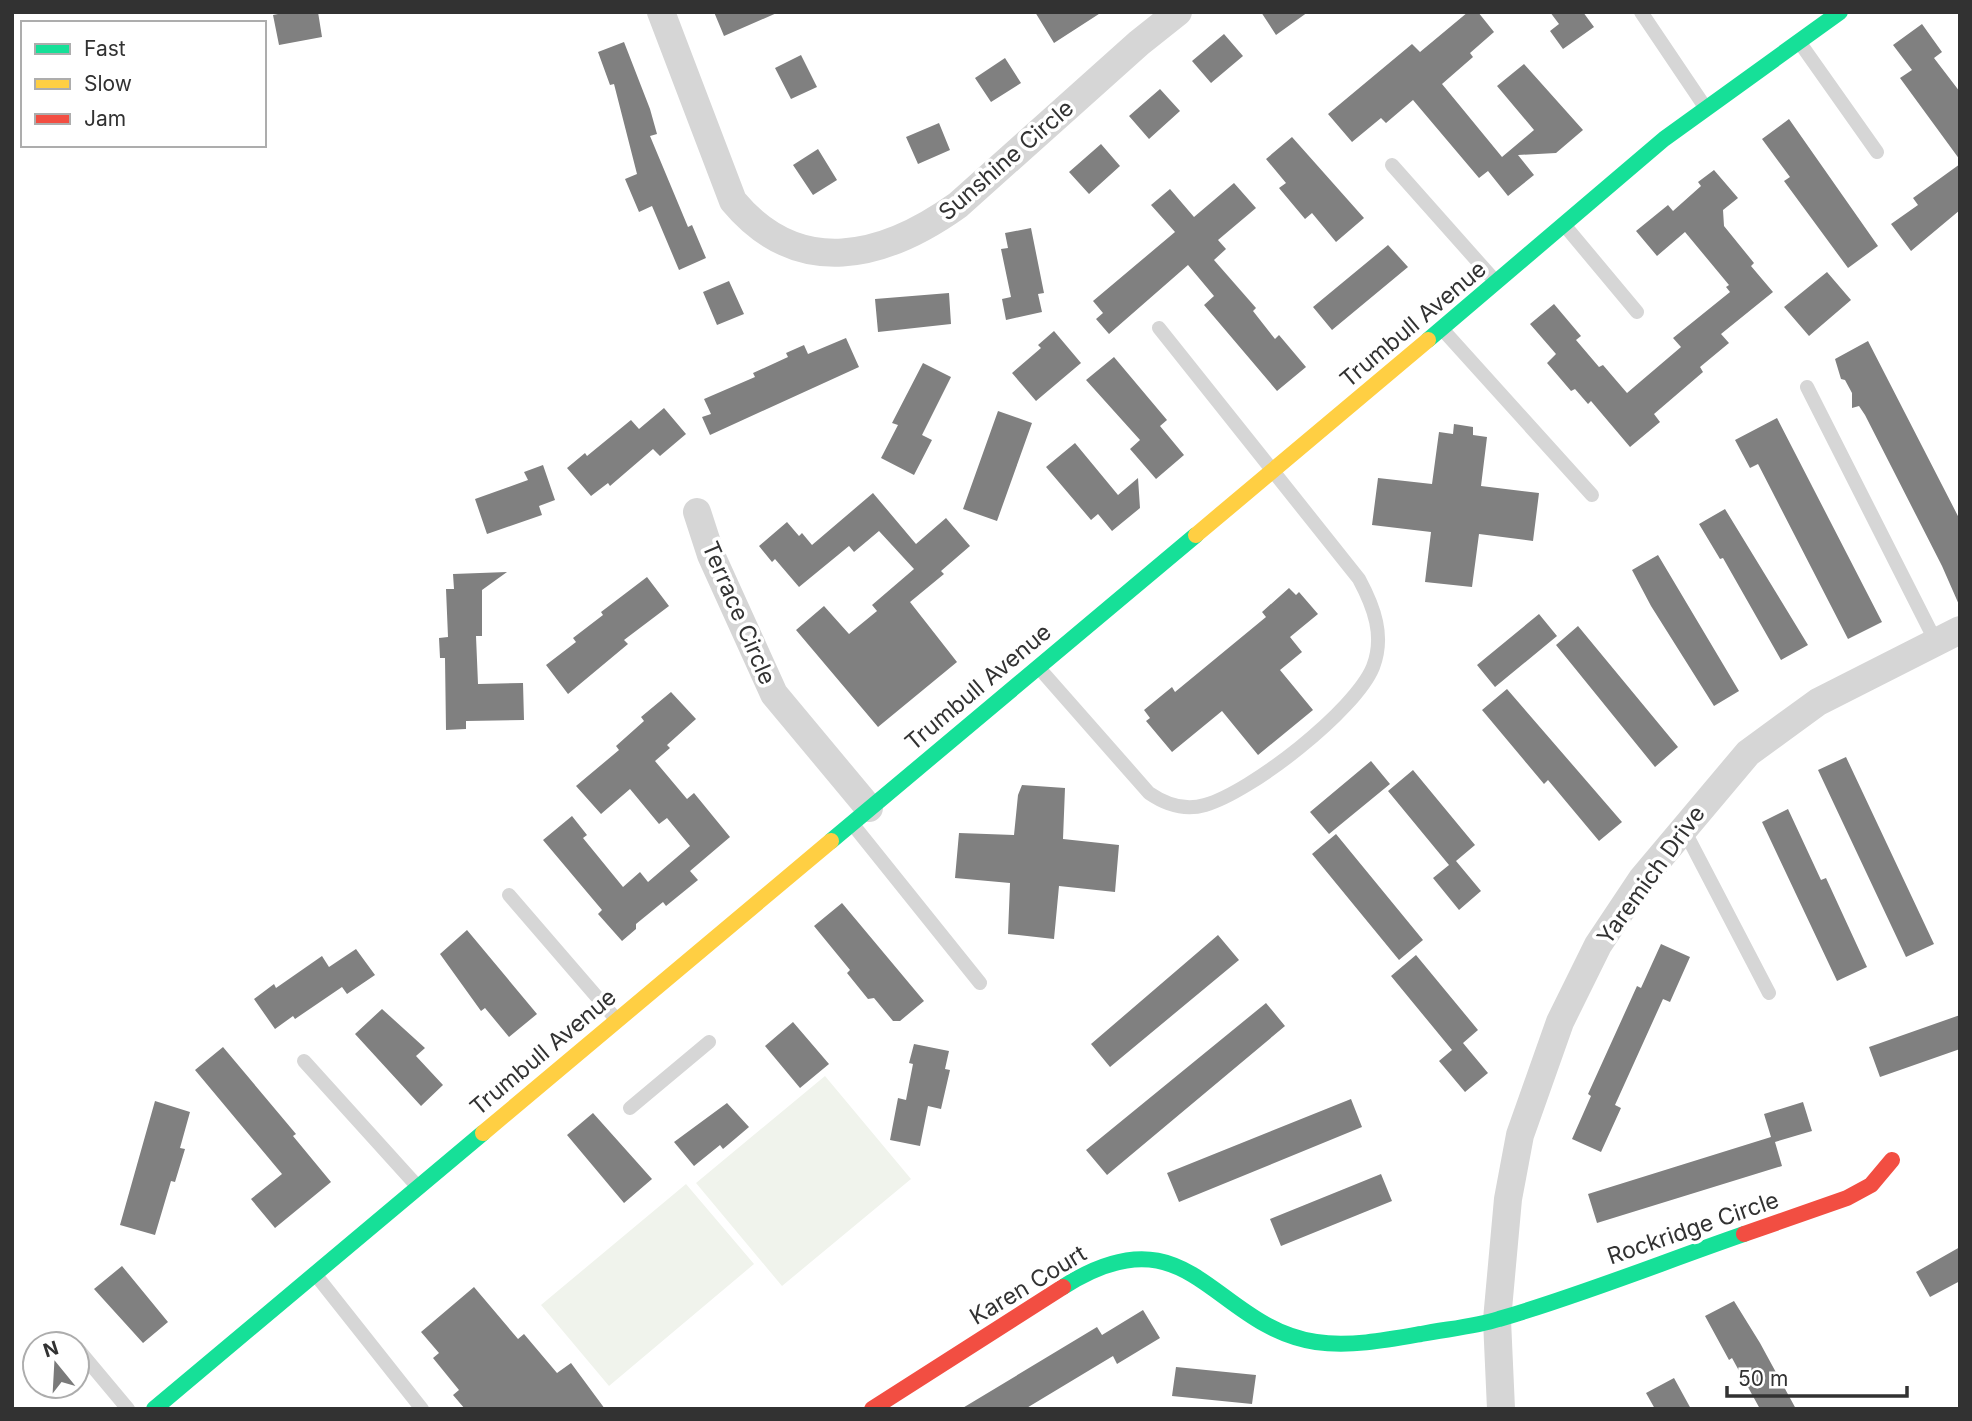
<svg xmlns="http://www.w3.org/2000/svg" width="1972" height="1421" viewBox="0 0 1972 1421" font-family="Inter,sans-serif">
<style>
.green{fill:#f0f3ec}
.building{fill:#808080}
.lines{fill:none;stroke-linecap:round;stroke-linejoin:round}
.lane{stroke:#d6d6d6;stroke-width:14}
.street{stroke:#d6d6d6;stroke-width:28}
.fast{stroke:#16e098;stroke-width:16}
.slow{stroke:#ffcf43;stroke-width:16}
.jam{stroke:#f24e42;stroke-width:16}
.labels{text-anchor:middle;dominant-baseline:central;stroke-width:7;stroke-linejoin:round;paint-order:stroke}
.street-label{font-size:23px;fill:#323232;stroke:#fff}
</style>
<rect width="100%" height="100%" fill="#fff"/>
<path class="green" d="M 825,1076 L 911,1179 L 782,1286 L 696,1183 Z
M 686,1184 L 754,1264 L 609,1386 L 541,1305 Z"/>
<path class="building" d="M 288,12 L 318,12 L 322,37 L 279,45 L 273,15 Z
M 714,12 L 779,12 L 724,36 Z
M 1035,12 L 1102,12 L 1054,43 Z
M 1261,12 L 1308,12 L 1276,35 Z
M 1468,12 L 1478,12 L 1494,32 L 1470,53 L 1473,57 L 1442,84 L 1502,157 L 1534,130 L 1497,86 L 1524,64 L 1583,130 L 1556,153 L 1518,155 L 1534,175 L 1508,196 L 1488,171 L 1479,178 L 1413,100 L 1386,123 L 1381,118 L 1352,142 L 1328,114 L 1412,44 L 1420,52 Z
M 1550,12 L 1583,12 L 1594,27 L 1563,49 L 1550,31 L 1559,24 Z
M 1922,24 L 1942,52 L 1934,58 L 1960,92 L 1960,160 L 1900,78 L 1912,70 L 1893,45 Z
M 1224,34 L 1243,56 L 1211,83 L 1192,61 Z
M 624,42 L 650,109 L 657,134 L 650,136 L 688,227 L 692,225 L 706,258 L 679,270 L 652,206 L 639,212 L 625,179 L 637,174 L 614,84 L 610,85 L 598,52 Z
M 801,55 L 817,87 L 791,99 L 775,68 Z
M 1005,58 L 1021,83 L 991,102 L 975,78 Z
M 1160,89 L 1180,111 L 1149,139 L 1129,116 Z
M 1789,119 L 1878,246 L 1848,268 L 1784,181 L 1790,177 L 1762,139 Z
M 939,123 L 950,150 L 918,164 L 906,137 Z
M 1292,137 L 1364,218 L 1336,242 L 1312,213 L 1305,219 L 1279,188 L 1286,183 L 1266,159 Z
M 1101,144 L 1120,166 L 1089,194 L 1069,172 Z
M 818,149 L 837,180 L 813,195 L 793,165 Z
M 1960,164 L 1960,210 L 1911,251 L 1891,224 L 1918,205 L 1913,198 Z
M 1714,170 L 1738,198 L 1723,210 L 1724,226 L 1754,263 L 1751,266 L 1773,292 L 1721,334 L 1729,343 L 1700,367 L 1703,372 L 1654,414 L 1660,422 L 1630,447 L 1591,401 L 1588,404 L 1575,389 L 1571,391 L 1547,363 L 1556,354 L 1530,324 L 1554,304 L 1581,336 L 1576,340 L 1599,367 L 1603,365 L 1627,393 L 1681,347 L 1673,338 L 1730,292 L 1726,287 L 1729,285 L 1685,232 L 1657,256 L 1636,231 L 1668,205 L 1673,211 L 1701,186 L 1698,182 Z
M 1234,183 L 1256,208 L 1218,240 L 1226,249 L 1214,260 L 1256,308 L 1253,311 L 1275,339 L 1279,335 L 1306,367 L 1277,391 L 1204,305 L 1214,296 L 1188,265 L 1109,334 L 1096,319 L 1103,313 L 1093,301 L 1175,232 L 1151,205 L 1170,189 L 1194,217 Z
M 1031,228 L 1044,293 L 1038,294 L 1042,312 L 1006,320 L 1002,299 L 1011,297 L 1001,249 L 1008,248 L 1005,233 Z
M 1388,245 L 1408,267 L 1332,330 L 1313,307 Z
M 1827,272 L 1851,300 L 1809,336 L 1784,307 Z
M 729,281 L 744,314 L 717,325 L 703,292 Z
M 949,293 L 951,324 L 878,332 L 875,299 Z
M 1054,331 L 1081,363 L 1036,401 L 1012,373 L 1041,348 L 1038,345 Z
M 846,338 L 859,367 L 710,435 L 702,417 L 711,414 L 704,399 L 755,377 L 753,373 L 788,357 L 786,353 L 804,345 L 808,354 Z
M 1868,341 L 1960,520 L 1960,607 L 1942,566 L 1865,415 L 1859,406 L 1852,408 L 1852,393 L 1845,380 L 1841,379 L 1835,359 Z
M 1114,357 L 1167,420 L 1160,426 L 1184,455 L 1156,479 L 1130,449 L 1140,440 L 1086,380 Z
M 923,363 L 951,377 L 922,435 L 932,440 L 914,475 L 881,458 L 898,425 L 892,423 Z
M 664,408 L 686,434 L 660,456 L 653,449 L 610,486 L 608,483 L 591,496 L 567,468 L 585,453 L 587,456 L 631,420 L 639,429 Z
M 998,411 L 1032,423 L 997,521 L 963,509 Z
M 1777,418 L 1882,622 L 1848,639 L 1758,464 L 1750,468 L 1735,440 Z
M 1454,424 L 1473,427 L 1473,435 L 1487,437 L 1481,486 L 1539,493 L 1533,541 L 1479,534 L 1472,587 L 1425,582 L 1431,532 L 1372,525 L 1378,478 L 1432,484 L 1439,432 L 1453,434 Z
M 1075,443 L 1118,495 L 1138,478 L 1140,508 L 1112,531 L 1098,514 L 1091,520 L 1046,467 Z
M 543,465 L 555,500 L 539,506 L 542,515 L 487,534 L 475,499 L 528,480 L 524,472 Z
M 873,493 L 916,544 L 946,518 L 970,546 L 941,571 L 944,574 L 910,602 L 957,662 L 878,727 L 796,630 L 824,606 L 849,634 L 877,611 L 872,605 L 914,569 L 879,531 L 854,552 L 849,546 L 799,587 L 775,559 L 772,562 L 759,546 L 787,522 L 799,536 L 802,533 L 812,545 Z
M 1725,509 L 1808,645 L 1781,660 L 1723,558 L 1720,559 L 1699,524 Z
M 1658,555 L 1739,691 L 1714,706 L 1651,606 L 1632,570 Z
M 507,572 L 482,590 L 482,636 L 476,636 L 478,684 L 523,683 L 524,720 L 466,721 L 466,729 L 446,730 L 445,658 L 440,658 L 439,638 L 448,637 L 446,589 L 454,589 L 453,574 Z
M 647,577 L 669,606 L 624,640 L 628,644 L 568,694 L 546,665 L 576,642 L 573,638 L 603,615 L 601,612 Z
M 1289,588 L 1296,595 L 1299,592 L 1318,614 L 1290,637 L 1302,652 L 1280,670 L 1313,710 L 1258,755 L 1222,711 L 1172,752 L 1146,721 L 1150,718 L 1144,710 L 1172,687 L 1175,692 L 1266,617 L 1262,612 Z
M 1539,614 L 1557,636 L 1495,687 L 1477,665 Z
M 1578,626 L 1678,747 L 1655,767 L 1556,645 Z
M 1507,689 L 1622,822 L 1599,841 L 1548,780 L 1544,784 L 1482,710 Z
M 671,692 L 696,719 L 667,745 L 670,748 L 655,761 L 687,799 L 694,793 L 730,837 L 690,871 L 698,880 L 666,906 L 663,902 L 636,924 L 636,929 L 622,941 L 598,914 L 602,910 L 543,840 L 572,816 L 587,835 L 583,838 L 623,887 L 640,872 L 648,882 L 690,846 L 667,818 L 659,824 L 630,789 L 601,814 L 576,786 L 619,750 L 616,746 L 644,721 L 641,717 Z
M 1846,757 L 1934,944 L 1906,957 L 1818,770 Z
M 1371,761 L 1390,784 L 1329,834 L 1310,812 Z
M 1413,770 L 1475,845 L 1456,861 L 1481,891 L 1459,910 L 1433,878 L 1449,865 L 1388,791 Z
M 1022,785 L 1065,788 L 1063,839 L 1119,845 L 1115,892 L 1059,886 L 1054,939 L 1008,934 L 1010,883 L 955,878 L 959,833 L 1014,835 L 1018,795 Z
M 1788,809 L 1821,880 L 1826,878 L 1867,967 L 1837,981 L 1762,822 Z
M 1336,834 L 1423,940 L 1399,960 L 1312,854 Z
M 842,903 L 924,1001 L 900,1021 L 893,1021 L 874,998 L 868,999 L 847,973 L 850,970 L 814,926 Z
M 467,930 L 537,1014 L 509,1037 L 485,1008 L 481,1011 L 440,954 Z
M 1218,935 L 1239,960 L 1110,1067 L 1091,1044 Z
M 1661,944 L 1690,957 L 1670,1002 L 1663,999 L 1615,1105 L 1621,1108 L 1601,1152 L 1572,1139 L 1591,1096 L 1588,1094 L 1637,986 L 1641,988 Z
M 356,949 L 375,975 L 347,994 L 342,987 L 295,1019 L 293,1016 L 275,1029 L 254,999 L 274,984 L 276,988 L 322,956 L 329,967 Z
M 1416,955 L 1478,1030 L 1463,1043 L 1488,1073 L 1465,1092 L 1439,1061 L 1452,1050 L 1391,976 Z
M 1266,1003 L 1285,1026 L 1107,1175 L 1086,1150 Z
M 382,1009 L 425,1048 L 416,1056 L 443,1085 L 421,1106 L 355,1034 Z
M 1960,1015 L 1960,1049 L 1880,1077 L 1869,1047 Z
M 793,1022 L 829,1064 L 800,1088 L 765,1046 Z
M 914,1044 L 949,1051 L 945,1069 L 950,1070 L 941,1109 L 928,1106 L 920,1146 L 890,1140 L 898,1098 L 906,1100 L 913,1064 L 909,1063 Z
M 223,1047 L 296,1134 L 293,1136 L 331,1182 L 275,1228 L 251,1199 L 282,1174 L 195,1070 Z
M 1351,1099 L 1362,1127 L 1179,1202 L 1167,1173 Z
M 155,1101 L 190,1112 L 180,1148 L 185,1149 L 175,1182 L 171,1181 L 155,1235 L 120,1225 Z
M 1803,1102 L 1812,1131 L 1775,1142 L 1782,1166 L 1597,1223 L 1588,1194 L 1771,1137 L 1764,1114 Z
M 727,1103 L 749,1127 L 723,1149 L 720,1145 L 694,1166 L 674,1142 Z
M 593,1113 L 652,1179 L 624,1203 L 567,1135 Z
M 1381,1174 L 1392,1201 L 1281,1246 L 1270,1219 Z
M 1960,1247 L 1960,1281 L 1930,1297 L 1916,1272 Z
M 122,1266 L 168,1322 L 143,1343 L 94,1289 Z
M 474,1287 L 518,1339 L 524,1334 L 557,1373 L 571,1363 L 605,1409 L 465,1409 L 453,1395 L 459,1390 L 433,1358 L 439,1353 L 421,1332 Z
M 1734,1301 L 1760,1343 L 1796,1409 L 1760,1409 L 1732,1358 L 1729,1360 L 1705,1316 Z
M 1143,1310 L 1160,1338 L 1117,1364 L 1113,1356 L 1025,1409 L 961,1409 L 1097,1327 L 1102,1335 Z
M 1176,1367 L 1256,1375 L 1252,1404 L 1172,1396 Z
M 1674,1378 L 1691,1409 L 1655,1409 L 1646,1393 Z"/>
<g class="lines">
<path class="lane" d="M 1641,12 L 1705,107
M 1800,43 L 1877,152
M 1392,165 L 1496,282
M 1566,227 L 1637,312
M 1443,330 L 1592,495
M 1807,387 L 1936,642
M 1039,668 L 1149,793 C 1165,804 1185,811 1205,805 C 1251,792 1355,711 1373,667 C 1385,636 1374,607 1359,579 L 1159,328
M 854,826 L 980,983
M 1683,828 L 1769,993
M 509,895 L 616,1019
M 304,1061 L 418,1187
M 630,1108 L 709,1042
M 315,1274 L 422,1409
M 77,1348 L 128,1409"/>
<path class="street" d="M 661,12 L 733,201 C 799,280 884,258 958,205 L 1139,43 L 1178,12
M 697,512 L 711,555 L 774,694 L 869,808
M 1501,1409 L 1497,1320 L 1508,1199 L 1520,1135 L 1560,1022 L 1598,945 L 1642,879 L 1748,753 L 1818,702 L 1960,630"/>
<path class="fast" d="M 1428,340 L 1664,139 L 1840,12
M 831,841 L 1196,535
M 1063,1287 C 1190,1206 1212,1326 1316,1342 C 1350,1347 1387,1340 1421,1334 C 1446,1329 1474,1327 1499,1319 C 1582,1295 1663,1262 1744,1234
M 154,1409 L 483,1133"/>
<path class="slow" d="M 1196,535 L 1428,340
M 483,1133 L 831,841"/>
<path class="jam" d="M 1744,1234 L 1847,1198 L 1871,1185 L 1892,1160
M 872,1409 L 1063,1287"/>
</g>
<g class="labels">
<g class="street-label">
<text transform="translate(1006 160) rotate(-41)">Sunshine Circle</text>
<text transform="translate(1413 324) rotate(-40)">Trumbull Avenue</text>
<text transform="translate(739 613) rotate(67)">Terrace Circle</text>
<text transform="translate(978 687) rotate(-40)">Trumbull Avenue</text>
<text transform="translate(1651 875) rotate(-54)">Yaremich Drive</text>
<text transform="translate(543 1052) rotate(-40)">Trumbull Avenue</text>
<text transform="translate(1693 1228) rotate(-19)">Rockridge Circle</text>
<text transform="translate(1028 1285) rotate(-31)">Karen Court</text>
</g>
</g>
<rect width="1972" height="1421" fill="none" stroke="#323232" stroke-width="28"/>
<rect x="21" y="21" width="245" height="126" fill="#ffffff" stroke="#adadad" stroke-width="2"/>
<rect x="35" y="44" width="35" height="10" fill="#16e098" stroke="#adadad" stroke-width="2"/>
<text x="84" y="56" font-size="21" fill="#323232">Fast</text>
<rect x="35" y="79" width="35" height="10" fill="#ffcf43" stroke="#adadad" stroke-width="2"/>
<text x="84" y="91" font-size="21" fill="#323232">Slow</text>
<rect x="35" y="114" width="35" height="10" fill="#f24e42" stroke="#adadad" stroke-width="2"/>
<text x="84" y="126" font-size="21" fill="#323232">Jam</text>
<g transform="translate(56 1365) rotate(342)"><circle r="33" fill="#ffffff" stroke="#adadad" stroke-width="2"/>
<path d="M0-5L12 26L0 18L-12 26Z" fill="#7a7a7a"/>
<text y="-10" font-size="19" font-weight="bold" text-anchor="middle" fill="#323232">N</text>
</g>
<path d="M1727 1386v10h180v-10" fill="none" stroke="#323232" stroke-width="3.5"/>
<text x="1738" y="1386" font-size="21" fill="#323232" stroke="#ffffff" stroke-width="5" paint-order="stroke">50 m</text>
</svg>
